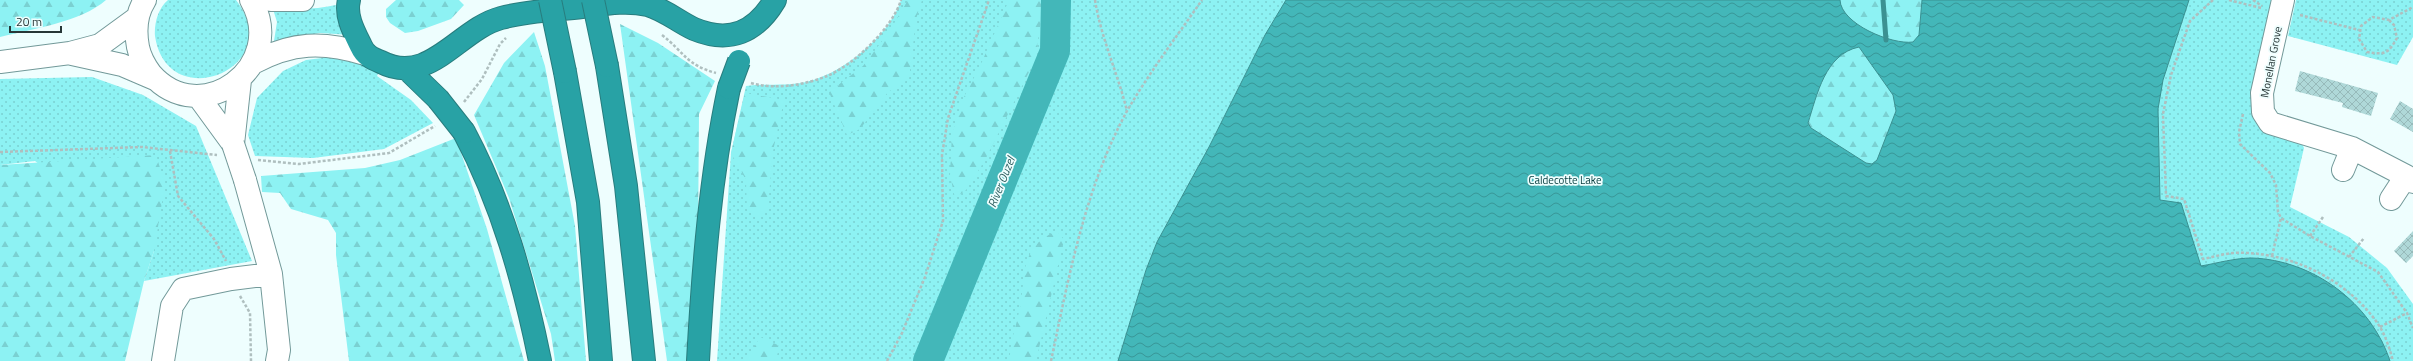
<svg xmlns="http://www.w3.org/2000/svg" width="2413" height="361" viewBox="0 0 2413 361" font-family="'Titillium Web',sans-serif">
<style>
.grass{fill:url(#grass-dots)}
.forest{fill:url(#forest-firs)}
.water{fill:url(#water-waves);stroke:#3b9192;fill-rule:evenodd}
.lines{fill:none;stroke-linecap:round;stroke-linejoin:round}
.stream{stroke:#3b9192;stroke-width:5}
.river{stroke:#43b7b9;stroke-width:30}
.building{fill:url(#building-cross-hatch)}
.minor-casing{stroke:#729999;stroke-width:24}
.highway-casing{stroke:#287d7e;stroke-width:24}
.path{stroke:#afbfbf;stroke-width:2.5;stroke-dasharray:3 2;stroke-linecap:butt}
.minor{stroke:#fff;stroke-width:22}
.highway{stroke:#28a2a5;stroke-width:22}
.minor-bridge-casing{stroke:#729999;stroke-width:24;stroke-linecap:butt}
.highway-bridge-casing{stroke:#287d7e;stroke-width:24;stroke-linecap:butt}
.minor-bridge{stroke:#fff;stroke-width:22}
.highway-bridge{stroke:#28a2a5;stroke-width:22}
.labels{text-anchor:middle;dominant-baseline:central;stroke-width:3.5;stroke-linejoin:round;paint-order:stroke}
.street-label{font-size:11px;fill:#273737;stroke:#eefefe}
.park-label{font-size:11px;fill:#063d3e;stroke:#eefefe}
.water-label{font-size:12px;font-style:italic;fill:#2e5f60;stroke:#eefefe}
</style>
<defs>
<pattern id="grass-dots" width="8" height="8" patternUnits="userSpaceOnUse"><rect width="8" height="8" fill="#8df2f3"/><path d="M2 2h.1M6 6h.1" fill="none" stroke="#7ad0d1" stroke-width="1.8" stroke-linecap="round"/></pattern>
<pattern id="forest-firs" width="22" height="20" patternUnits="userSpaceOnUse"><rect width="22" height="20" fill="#8df2f3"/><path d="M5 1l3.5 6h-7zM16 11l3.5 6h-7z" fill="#7ad0d1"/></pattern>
<pattern id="water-waves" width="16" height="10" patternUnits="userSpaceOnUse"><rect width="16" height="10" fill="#43b7b9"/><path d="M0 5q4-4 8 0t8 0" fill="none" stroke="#389697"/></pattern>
<pattern id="building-cross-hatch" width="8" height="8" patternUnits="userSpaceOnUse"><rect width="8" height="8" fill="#afd8d8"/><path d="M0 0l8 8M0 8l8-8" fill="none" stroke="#97baba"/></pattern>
</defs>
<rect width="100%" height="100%" fill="#eefefe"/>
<path class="grass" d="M 168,0 L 236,0 C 289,68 167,117 155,36 C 154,24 158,8 168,0 Z
M 901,0 L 2295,0 L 2292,13 L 2281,12 L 2263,112 L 2296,131 L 2304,148 L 2290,207 L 2349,237 L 2387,268 L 2413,304 L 2413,361 L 717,361 L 731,153 L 746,86 C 767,83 788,87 810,81 C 844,72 890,35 901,0 Z
M 2296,0 L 2413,0 L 2413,37 L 2397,65 L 2288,36 Z
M 344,3 L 351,35 L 320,33 L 274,41 L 277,22 L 272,6 C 300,10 317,10 344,3 Z
M 330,57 L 380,69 L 377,76 L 411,100 L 433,123 L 384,149 L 313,158 L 255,156 L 248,135 L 257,98 L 283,71 L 306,60 Z
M 92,77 L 143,95 L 196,126 L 252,261 L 144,281 L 154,251 L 35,161 L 0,165 L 0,79 Z"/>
<path class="forest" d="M 0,0 L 106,0 C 81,22 32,29 0,37 Z
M 396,0 L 459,0 L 464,5 L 451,19 L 418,31 L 405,33 L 390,23 L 386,17 L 386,9 Z
M 908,0 L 922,0 L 916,19 L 909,79 L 888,92 L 860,129 L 847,135 L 829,92 L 863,66 L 889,32 Z
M 1009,0 L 1041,0 L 1042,13 L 1035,60 L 985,160 L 966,190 L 955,198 L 950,175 L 952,133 L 963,99 L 981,64 Z
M 1840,0 L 1922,0 L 1919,35 L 1913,42 C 1892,45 1841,24 1840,0 Z
M 620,24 L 658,43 L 715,81 L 699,114 L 698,241 L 687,361 L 667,361 Z
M 534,32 L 545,66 L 575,226 L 586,361 L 555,361 L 551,334 L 509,198 L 474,115 L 504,63 Z
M 1859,47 L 1893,95 L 1896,111 L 1877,160 L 1872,164 L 1866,163 L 1811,128 L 1808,123 C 1818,95 1825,55 1859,47 Z
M 745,93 L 784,100 L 773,151 L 768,206 L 758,216 L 747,211 L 746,180 L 731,153 Z
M 456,138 L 487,229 L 524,361 L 349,361 L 336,255 L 336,233 L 328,220 L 291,209 L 280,193 L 262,192 L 261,176 L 365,168 L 400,160 Z
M 156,155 L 165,184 L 154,251 L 144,281 L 125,361 L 0,361 L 0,165 Z
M 1057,231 L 1064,240 L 1036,361 L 1010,361 C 1009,346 1016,327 1019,312 C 1027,278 1017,247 1057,231 Z
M 760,337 L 780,346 L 775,361 L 746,361 Z"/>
<path class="water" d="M 1286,0 L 1840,0 C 1841,24 1892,45 1913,42 L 1919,35 L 1922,0 L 2189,0 L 2163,80 L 2158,109 L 2160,200 L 2181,203 L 2201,266 C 2218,263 2235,258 2252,258 C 2313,260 2371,303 2390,361 L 1118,361 L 1146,270 L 1157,242 L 1209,147 L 1265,35 ZM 1859,47 L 1893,95 L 1896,111 L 1877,160 L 1872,164 L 1866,163 L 1811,128 L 1808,123 C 1817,95 1825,54 1859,47 Z"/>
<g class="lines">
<path class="stream" d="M 1883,0 L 1886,40"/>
<path class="river" d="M 928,361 L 1055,51 L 1056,0"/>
</g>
<path class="building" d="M 2300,71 L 2378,93 L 2371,116 L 2342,107 L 2343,103 L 2295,91 Z
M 2400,101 L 2413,109 L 2413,132 L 2390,119 Z
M 2413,231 L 2413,256 L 2406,263 L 2394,251 Z"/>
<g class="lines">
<defs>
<path id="minor" d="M 145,0 C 136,14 135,31 138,47 C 140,57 145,66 151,74 C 201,131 289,66 251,0
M 271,0 L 303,0
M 2283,0 L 2262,93 L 2263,112 L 2270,123 L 2352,148 L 2406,176 L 2413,182
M 72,54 L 122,65 L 157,80
M 0,62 L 70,53 L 100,45 L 137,18
M 253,63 C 292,42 323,41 365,54
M 198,96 L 233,144
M 233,144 L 240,80
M 2343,170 L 2352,148
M 245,180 L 271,274 L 279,350 L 277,361
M 2391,199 L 2406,176
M 163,361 L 172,306 L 183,289 L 231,279 L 271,274"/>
<path id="highway" d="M 349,0 C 345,16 354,32 361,46 C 365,55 371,58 381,62 C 429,87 459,29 501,18 C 527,11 556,10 582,7 C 605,4 626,0 648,5 C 667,11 677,21 694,29 C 730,44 756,32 775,0
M 607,66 L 626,186 L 644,361
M 407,69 L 438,99
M 565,72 L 588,202 L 601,361
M 464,132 C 502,203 524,282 540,361
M 698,361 C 703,270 710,178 729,88"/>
</defs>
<use href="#minor" class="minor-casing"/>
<use href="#highway" class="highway-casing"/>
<path class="path" d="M 1095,0 C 1101,38 1118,74 1127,111
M 2213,0 L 2190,21 L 2171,75 L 2163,114 L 2166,196 L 2184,199 L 2203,259 C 2213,257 2223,254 2233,253 C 2288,250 2350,280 2380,327 C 2386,337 2390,350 2393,361
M 2229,0 L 2261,8
M 2253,0 L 2262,6
M 2300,15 L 2359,30
M 2389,20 L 2394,25 L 2397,38 C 2388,54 2385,55 2367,52 L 2359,39 L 2361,26 L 2373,17 L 2389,20 L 2413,7
M 662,35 C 684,52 686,65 716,73
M 751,83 C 775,90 805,85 827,76 C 854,65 893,27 901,0
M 464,102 L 482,79 L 500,44 L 506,38
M 2243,114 L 2239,132 L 2240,144 L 2270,173 L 2276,185 L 2278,212 L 2281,218 L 2310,236 L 2378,272 L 2407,313 L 2413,328
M 170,151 L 178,196 L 214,239 L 226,261
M 0,152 L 142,147 L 217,155
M 258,160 L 299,164 L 389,153 L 435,126
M 2310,236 L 2323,217
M 2272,256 L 2281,218
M 2349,257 L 2364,238
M 240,296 L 250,313 L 251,361
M 2380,327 L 2407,313
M 887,361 L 902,333 L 925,277 L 943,221 L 942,155 L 948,118 L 989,0
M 1051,361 C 1069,276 1085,188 1127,111 C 1149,73 1177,36 1202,0"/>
<use href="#minor" class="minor"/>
<use href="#highway" class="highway"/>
<defs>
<path id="minor-bridge" d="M 233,144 L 245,180"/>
<path id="highway-bridge" d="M 550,0 L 565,72
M 593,0 L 607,66
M 729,88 L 739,61
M 438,99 L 464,132"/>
</defs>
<use href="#minor-bridge" class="minor-bridge-casing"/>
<use href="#highway-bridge" class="highway-bridge-casing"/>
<use href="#minor-bridge" class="minor-bridge"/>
<use href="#highway-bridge" class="highway-bridge"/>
</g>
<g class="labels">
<g class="street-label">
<text transform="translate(2271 62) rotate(-79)">Monellan Grove</text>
</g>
<g class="park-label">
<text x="1565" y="180">Caldecotte Lake</text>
</g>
<g class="water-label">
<text transform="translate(1001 182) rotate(-68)">River Ouzel</text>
</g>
</g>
<path d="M10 26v6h51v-6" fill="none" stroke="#273737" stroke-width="2"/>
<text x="16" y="26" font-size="12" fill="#273737" stroke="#eefefe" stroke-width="3" paint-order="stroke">20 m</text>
</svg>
